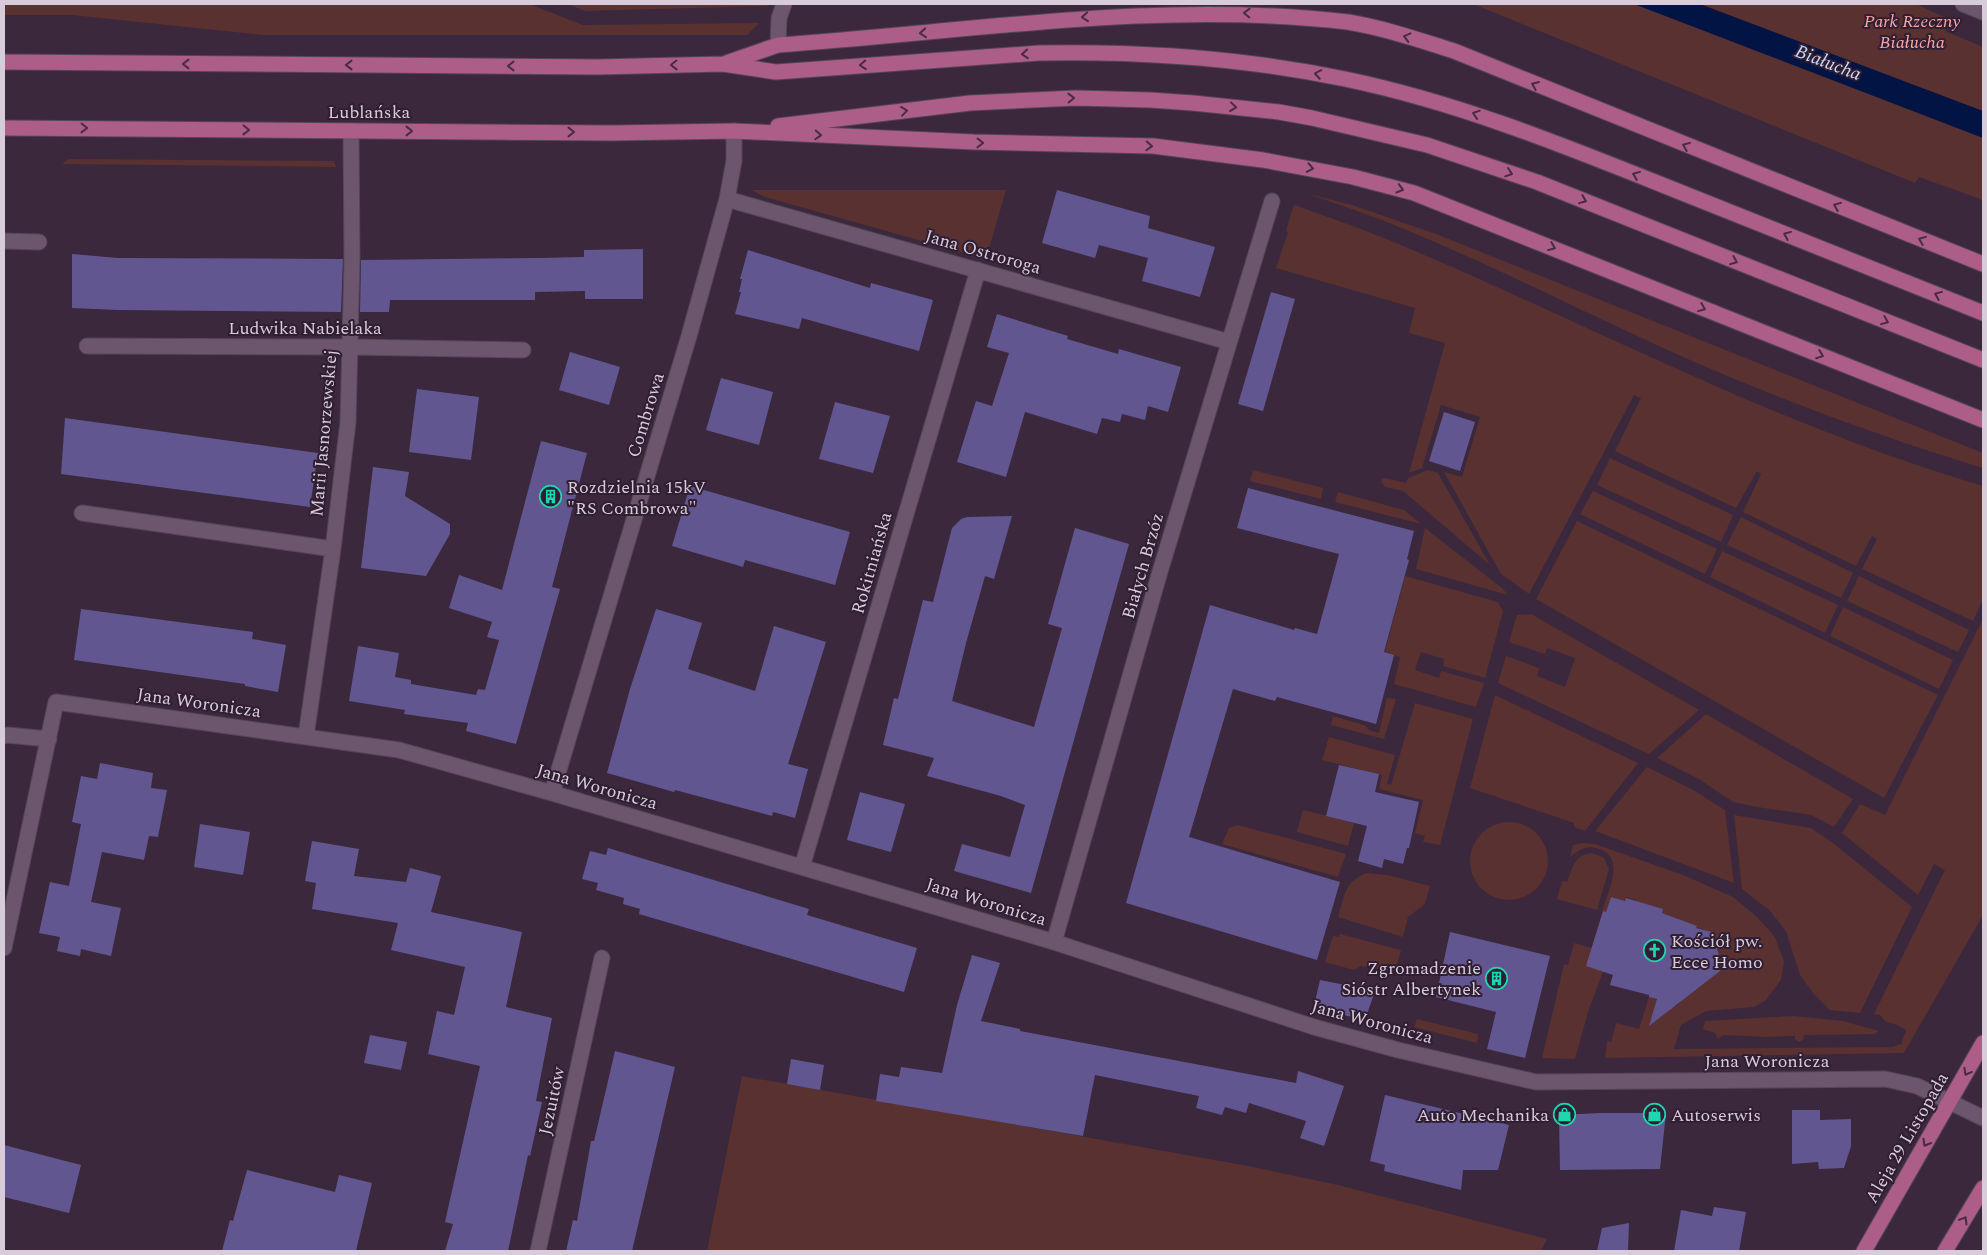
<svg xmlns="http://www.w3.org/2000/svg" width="1987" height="1255" viewBox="0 0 1987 1255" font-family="Spectral,serif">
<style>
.green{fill:#593130}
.water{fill:#021443}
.building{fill:#625691}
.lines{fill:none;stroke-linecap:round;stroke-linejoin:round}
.minor-casing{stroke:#554557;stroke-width:17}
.major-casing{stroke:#554557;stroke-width:17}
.minor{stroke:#6b566e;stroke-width:15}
.major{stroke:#ac5d88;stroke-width:15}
.oneway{stroke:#492b44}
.labels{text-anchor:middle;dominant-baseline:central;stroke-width:4;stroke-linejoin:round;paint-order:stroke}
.park-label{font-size:18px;font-style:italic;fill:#f9a7a4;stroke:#301e33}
.street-label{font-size:18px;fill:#d9ccda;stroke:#301e33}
.poi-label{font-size:18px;fill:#d9ccda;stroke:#301e33;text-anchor:start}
.water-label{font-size:19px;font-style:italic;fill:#c6d8f9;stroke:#301e33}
</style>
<rect width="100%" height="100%" fill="#3b283d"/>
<path class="green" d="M 4,4 L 529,4 L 583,25 L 759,23 L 747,35 L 264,35 L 72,15 L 4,15 Z
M 568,4 L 567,4 L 769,4 L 768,6 L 585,11 Z
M 1473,4 L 1916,4 L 1950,20 L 1945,31 L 1983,47 L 1983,200 L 1919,177 L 1915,183 Z
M 69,159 L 334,161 L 336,167 L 62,164 Z
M 752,190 L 1006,190 L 986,259 L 765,197 Z
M 1308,194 L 1352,205 L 1436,234 L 1983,453 L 1983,468 C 1894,441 1806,409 1720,373 C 1614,328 1511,273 1404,229 C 1373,216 1340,205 1308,194 Z
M 1295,205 C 1333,219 1371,232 1408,248 C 1599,329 1783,428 1983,486 L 1983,599 L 1973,621 L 1862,569 L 1877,539 L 1872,536 L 1856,566 L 1743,512 L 1761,474 L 1757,471 L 1736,508 L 1615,451 L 1641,398 L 1634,395 L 1529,594 L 1501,574 L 1444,472 L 1462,477 L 1480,417 L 1441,405 L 1422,468 L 1409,473 L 1445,343 L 1409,333 L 1415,308 L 1276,268 L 1288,232 L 1286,231 L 1293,207 Z
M 1610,458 L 1733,515 L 1721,542 L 1597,485 Z
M 1253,470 L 1323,488 L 1321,499 L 1250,481 Z
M 1428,470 L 1438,473 L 1490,565 L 1403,491 L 1385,487 L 1381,482 L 1382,479 L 1385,478 L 1406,483 L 1408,478 Z
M 1593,491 L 1717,549 L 1705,574 L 1580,514 Z
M 1338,492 L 1404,510 L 1421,524 L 1335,502 Z
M 1741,517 L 1853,573 L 1841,598 L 1727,545 Z
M 1577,521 L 1938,695 L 1884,798 L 1536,599 Z
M 1425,528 L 1502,588 L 1508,595 L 1416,569 Z
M 1722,551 L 1838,605 L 1825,633 L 1710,577 Z
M 1405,576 L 1498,602 L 1503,611 L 1485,678 L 1443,666 L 1444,659 L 1421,652 L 1415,670 L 1439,678 L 1441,671 L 1484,683 L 1476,707 L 1394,684 L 1400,657 L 1385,652 Z
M 1859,576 L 1969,630 L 1958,652 L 1847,601 Z
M 1843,607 L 1953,660 L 1939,689 L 1830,636 Z
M 1531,614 L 1699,710 L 1649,754 L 1498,683 L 1506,656 L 1539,668 L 1537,676 L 1565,687 L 1575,658 L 1547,648 L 1545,654 L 1509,642 L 1517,615 Z
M 1983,619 L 1983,915 L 1904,1053 L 1605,1058 L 1607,1041 L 1611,1042 L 1616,1023 L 1639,1029 L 1649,997 L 1677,1006 L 1683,988 L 1719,969 L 1721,962 L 1714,942 L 1715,942 L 1712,932 L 1678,922 L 1679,919 L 1662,913 L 1663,909 L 1636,902 L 1636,900 L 1626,897 L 1625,901 L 1611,897 L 1606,912 L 1602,911 C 1607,894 1625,860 1602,850 C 1596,847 1588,846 1582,849 C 1577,851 1573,855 1570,857 L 1573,845 L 1583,843 L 1595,844 L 1683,875 L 1733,897 L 1758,918 L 1775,937 L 1784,962 L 1781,980 L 1765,1001 L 1754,1007 L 1706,1011 L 1681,1025 L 1674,1049 L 1892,1047 L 1901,1044 L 1906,1030 L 1897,1025 L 1885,1021 L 1880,1015 L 1874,1014 L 1945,870 L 1934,864 L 1918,895 L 1842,833 L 1860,804 L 1885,815 Z
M 1495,695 L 1638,763 L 1585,831 L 1574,827 L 1574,823 L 1470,788 Z
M 1387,698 L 1396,699 L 1384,739 L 1331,725 L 1333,716 L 1364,725 L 1371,731 L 1379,733 Z
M 1415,703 L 1473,719 L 1440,845 L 1423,842 L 1425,836 L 1415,833 L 1423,800 L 1379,789 L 1382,775 L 1322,760 L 1329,737 L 1395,755 L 1387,784 L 1391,785 Z
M 1706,714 L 1853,799 L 1834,827 L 1811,815 L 1757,807 L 1733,802 L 1699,779 L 1657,758 Z
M 1647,767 L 1695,791 L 1725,810 L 1734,883 L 1595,831 Z
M 1303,810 L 1354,823 L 1348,846 L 1297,832 Z
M 1734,815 L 1811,828 L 1833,843 L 1912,907 L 1860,1013 L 1830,1010 L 1813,993 L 1800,975 L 1786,931 L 1769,910 L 1742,889 Z
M1470 861a39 39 0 1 1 78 0a39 39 0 1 1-78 0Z
M 1238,825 L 1346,854 L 1338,877 L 1222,844 L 1229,828 Z
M 1592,853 L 1604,858 L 1609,869 L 1597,910 L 1557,899 L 1562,881 L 1567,882 C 1573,867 1574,855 1592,853 Z
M 1366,873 L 1387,875 L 1430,886 L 1425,904 L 1408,917 L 1403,937 L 1338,917 C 1345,894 1344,883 1366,873 Z
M 1340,934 L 1401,950 L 1395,972 L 1361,966 L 1354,970 L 1325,962 L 1333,936 L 1339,937 Z
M 1574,943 L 1595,949 L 1603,972 L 1589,1009 L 1575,1059 L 1542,1058 L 1564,964 L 1568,965 Z
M 1793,1016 L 1843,1021 L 1879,1031 L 1875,1034 L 1804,1035 L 1803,1040 L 1799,1042 L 1795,1039 L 1795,1036 L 1766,1037 L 1724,1035 L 1718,1039 L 1715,1033 L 1703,1029 L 1705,1021 Z
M 1417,1019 L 1478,1034 L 1477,1043 L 1414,1027 Z
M 742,1076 L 1243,1165 L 1338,1185 L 1547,1239 L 1541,1251 L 707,1251 Z"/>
<path class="water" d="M 1634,4 L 1700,4 L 1983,111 L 1983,138 Z"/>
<path class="building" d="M 1057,190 L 1150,216 L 1148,228 L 1215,247 L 1200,297 L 1142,281 L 1148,258 L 1099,245 L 1095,258 L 1042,243 Z
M 643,249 L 643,299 L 585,299 L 585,291 L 535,292 L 535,300 L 390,300 L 389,312 L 360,312 L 361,260 L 539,258 L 584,257 L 584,250 Z
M 748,250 L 870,288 L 871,283 L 933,300 L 919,351 L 802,318 L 799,329 L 735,314 L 741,292 L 739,292 L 742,279 L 740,279 Z
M 72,254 L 118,258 L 343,259 L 341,312 L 118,310 L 72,308 Z
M 1271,292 L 1295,299 L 1263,411 L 1238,404 Z
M 997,314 L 1068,336 L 1067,339 L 1118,354 L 1119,349 L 1181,367 L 1168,412 L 1148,406 L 1145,420 L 1122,414 L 1120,422 L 1102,418 L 1097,434 L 1025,412 L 1006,477 L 957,462 L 976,401 L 992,406 L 1009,353 L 987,347 Z
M 570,352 L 620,367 L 609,405 L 559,390 Z
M 721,378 L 773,392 L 759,445 L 706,430 Z
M 417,389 L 479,397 L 471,460 L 409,452 Z
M 835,402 L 890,416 L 873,473 L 819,459 Z
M 1444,412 L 1475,422 L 1460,471 L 1429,461 Z
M 65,418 L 318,453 L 310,507 L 61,474 Z
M 541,441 L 587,453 L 552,587 L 560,589 L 516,744 L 466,731 L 468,723 L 404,714 L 405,710 L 349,701 L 358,646 L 399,653 L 395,677 L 411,680 L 411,684 L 476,695 L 478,689 L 485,690 L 499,640 L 487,637 L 492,622 L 449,608 L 459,575 L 502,590 Z
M 373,467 L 409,472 L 405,496 L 450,524 L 450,534 L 426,576 L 361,568 Z
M 690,486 L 850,532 L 835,585 L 745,560 L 743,567 L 672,546 Z
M 1248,488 L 1414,531 L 1407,559 L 1409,560 L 1384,652 L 1394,655 L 1376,724 L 1277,697 L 1275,701 L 1233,689 L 1189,837 L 1340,882 L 1317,960 L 1126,903 L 1210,605 L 1294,630 L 1295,628 L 1317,634 L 1339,554 L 1237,528 Z
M 1012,516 L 994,579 L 985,576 L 966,643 L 952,701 L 1034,727 L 1062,628 L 1048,624 L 1075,528 L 1129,544 L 1031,893 L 954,871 L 962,844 L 1010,857 L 1025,805 L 1001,796 L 927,776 L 934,758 L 883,745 L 894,698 L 898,699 L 923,600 L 933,602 L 952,528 L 961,519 L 967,517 Z
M 81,609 L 253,632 L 252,639 L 286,645 L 278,692 L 245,686 L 245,684 L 74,660 Z
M 656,609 L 702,623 L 688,669 L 755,691 L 774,626 L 826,642 L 788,764 L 808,769 L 795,818 L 773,812 L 772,816 L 675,790 L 674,792 L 607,773 L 630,689 Z
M 100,763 L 153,773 L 151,788 L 167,790 L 158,837 L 149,836 L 144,860 L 102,852 L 91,902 L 121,908 L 111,956 L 81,949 L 80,956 L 57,951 L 60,937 L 39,933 L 50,882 L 69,886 L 81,824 L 72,822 L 81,776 L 97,779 Z
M 1339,765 L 1379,774 L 1375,792 L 1419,802 L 1409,848 L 1407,848 L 1403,864 L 1384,859 L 1382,868 L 1358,861 L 1367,826 L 1326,816 Z
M 860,792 L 905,804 L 891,852 L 847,840 Z
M 200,824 L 250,832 L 243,875 L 194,867 Z
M 312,841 L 359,849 L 354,876 L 406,882 L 410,868 L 441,876 L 431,912 L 522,932 L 506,1007 L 552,1018 L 536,1101 L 542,1102 L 530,1156 L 528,1155 L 508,1251 L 445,1251 L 453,1224 L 445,1222 L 480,1066 L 428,1054 L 437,1011 L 454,1015 L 465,967 L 391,950 L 398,923 L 312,909 L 316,883 L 305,881 Z
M 608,848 L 809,909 L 807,915 L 917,948 L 904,992 L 639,914 L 640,909 L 623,904 L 624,898 L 596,890 L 598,883 L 582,879 L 590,851 L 606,855 Z
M 1611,897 L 1625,901 L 1626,898 L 1663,909 L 1662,913 L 1697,926 L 1696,928 L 1712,932 L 1721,962 L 1719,964 L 1720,971 L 1649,1026 L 1657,999 L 1649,997 L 1649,995 L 1610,985 L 1613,975 L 1586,966 L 1603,911 L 1606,912 Z
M 1450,932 L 1550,956 L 1525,1058 L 1487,1049 L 1496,1012 L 1436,997 Z
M 972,955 L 1000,963 L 981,1021 L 1020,1029 L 1020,1031 L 1296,1083 L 1298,1071 L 1344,1086 L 1324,1146 L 1300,1138 L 1306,1121 L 1249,1103 L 1246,1113 L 1225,1107 L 1222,1115 L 1196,1108 L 1199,1096 L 1095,1075 L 1083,1136 L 876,1101 L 880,1074 L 899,1077 L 901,1067 L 942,1073 L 957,1005 Z
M 1320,980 L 1375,991 L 1365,1020 L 1331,1012 L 1314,1006 Z
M 370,1035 L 407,1042 L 401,1070 L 364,1063 Z
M 615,1051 L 675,1067 L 632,1251 L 566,1251 L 573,1220 L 577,1221 L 591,1141 L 594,1141 Z
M 791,1059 L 824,1065 L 820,1090 L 787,1084 Z
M 1385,1095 L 1509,1125 L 1498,1170 L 1463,1170 L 1461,1190 L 1384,1171 L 1385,1165 L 1370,1161 Z
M 1792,1110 L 1820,1110 L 1820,1120 L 1851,1119 L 1851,1146 L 1844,1168 L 1819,1169 L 1818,1162 L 1792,1164 Z
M 1601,1113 L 1666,1113 L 1660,1169 L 1560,1170 L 1559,1115 Z
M 4,1145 L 81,1165 L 69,1213 L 4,1197 Z
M 247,1170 L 335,1192 L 339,1175 L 372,1183 L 356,1251 L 222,1251 L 230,1220 L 233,1221 Z
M 1714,1207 L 1746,1212 L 1739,1251 L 1674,1251 L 1681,1210 L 1712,1216 Z
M 1629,1223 L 1628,1251 L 1597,1251 L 1602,1228 Z"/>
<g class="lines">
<defs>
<path id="minor" d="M 1963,4 L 1983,12
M 778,45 L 779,18 L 784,4
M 727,199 L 1229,342
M 4,241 L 39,242
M 87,346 L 350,347 L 523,350
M 82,513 L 333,549
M 4,736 L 7,735 L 49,739
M 306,736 L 333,549 L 348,422 L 352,259 L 351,131
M 552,793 L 689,336 L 727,199 L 734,161 L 734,131
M 802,867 L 978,270
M 1054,942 L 1159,575 L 1272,201
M 4,948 L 56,702 L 399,750 L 552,793 L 1054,942 L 1314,1027 L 1398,1050 L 1536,1082 L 1885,1079 L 1917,1086 L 1983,1118
M 538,1251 L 602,958"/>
<path id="major" d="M 4,62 L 598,67 L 723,64 L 776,72 L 1039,53 C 1141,51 1244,58 1345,79 C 1456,102 1560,144 1665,186 C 1771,228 1877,270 1983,313
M 726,63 L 778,45 C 967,32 1158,0 1348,22 C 1384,28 1419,40 1454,51 L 1983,264
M 778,126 L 970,103 L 1076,98 L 1150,100 L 1193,103 L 1279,112 L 1312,118 L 1427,145 L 1537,182 L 1983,360
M 4,128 L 612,133 L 734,131 L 974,142 L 1153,146 L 1263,160 L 1353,177 L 1414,193 L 1983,420
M 1864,1251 L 1983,1043
M 1945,1251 L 1983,1188"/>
</defs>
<use href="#minor" class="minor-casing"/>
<use href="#major" class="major-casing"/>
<use href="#minor" class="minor"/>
<use href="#major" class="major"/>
</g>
<defs><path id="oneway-chevron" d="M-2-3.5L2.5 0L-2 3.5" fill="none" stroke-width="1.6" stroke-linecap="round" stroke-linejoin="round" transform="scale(1.25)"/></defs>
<g class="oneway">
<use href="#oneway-chevron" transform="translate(1247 13) rotate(-179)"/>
<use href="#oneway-chevron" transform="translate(1085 17) rotate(175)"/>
<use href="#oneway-chevron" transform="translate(923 33) rotate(175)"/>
<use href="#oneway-chevron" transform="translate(1407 37) rotate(-165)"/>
<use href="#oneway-chevron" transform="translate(1025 54) rotate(176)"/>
<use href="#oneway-chevron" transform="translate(186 64) rotate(-180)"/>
<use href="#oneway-chevron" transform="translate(349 65) rotate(-180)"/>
<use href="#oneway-chevron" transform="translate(674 65) rotate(179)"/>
<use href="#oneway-chevron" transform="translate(863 65) rotate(176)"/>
<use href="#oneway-chevron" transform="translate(511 66) rotate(-180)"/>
<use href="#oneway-chevron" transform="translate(1318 74) rotate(-170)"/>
<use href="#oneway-chevron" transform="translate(1535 85) rotate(-157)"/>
<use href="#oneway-chevron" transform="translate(1071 98) rotate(-1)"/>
<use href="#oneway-chevron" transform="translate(1233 107) rotate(6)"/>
<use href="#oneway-chevron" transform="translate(904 111) rotate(-7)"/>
<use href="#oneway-chevron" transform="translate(1476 114) rotate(-162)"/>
<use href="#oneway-chevron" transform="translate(84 128) rotate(1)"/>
<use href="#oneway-chevron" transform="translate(246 130) rotate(1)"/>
<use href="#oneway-chevron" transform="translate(409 131)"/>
<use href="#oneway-chevron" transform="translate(571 132)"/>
<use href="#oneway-chevron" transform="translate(818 135) rotate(3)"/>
<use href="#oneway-chevron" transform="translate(980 143) rotate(1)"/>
<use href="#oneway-chevron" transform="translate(1149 146) rotate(3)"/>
<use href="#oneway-chevron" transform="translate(1686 146) rotate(-158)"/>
<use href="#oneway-chevron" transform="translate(1310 168) rotate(11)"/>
<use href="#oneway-chevron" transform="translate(1509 173) rotate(19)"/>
<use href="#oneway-chevron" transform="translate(1636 175) rotate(-158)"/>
<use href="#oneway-chevron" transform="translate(1400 189) rotate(16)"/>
<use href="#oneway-chevron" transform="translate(1583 200) rotate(22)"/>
<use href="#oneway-chevron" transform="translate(1837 206) rotate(-158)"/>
<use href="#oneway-chevron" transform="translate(1787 235) rotate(-158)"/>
<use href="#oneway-chevron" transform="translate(1922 240) rotate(-158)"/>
<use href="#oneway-chevron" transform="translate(1552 247) rotate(22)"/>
<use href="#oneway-chevron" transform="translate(1734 261) rotate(22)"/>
<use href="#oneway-chevron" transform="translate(1938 295) rotate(-158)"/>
<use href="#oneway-chevron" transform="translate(1702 308) rotate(22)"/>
<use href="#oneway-chevron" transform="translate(1885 321) rotate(22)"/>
<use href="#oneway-chevron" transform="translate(1820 355) rotate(21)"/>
<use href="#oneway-chevron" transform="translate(1967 1072) rotate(119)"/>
<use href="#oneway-chevron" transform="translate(1926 1143) rotate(120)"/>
<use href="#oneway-chevron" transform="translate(1964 1220) rotate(-59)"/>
</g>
<defs>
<symbol id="building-ring" viewBox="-11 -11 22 22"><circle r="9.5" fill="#301e33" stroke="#21d5b0" stroke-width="1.5"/><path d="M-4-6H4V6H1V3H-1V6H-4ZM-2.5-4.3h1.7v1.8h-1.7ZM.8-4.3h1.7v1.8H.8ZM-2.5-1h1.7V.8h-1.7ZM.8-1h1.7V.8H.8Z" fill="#21d5b0"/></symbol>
<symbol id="church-ring" viewBox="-11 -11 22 22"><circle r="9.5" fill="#301e33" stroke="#21d5b0" stroke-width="1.5"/><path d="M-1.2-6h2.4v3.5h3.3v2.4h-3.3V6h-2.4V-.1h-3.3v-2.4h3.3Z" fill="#21d5b0"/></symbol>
<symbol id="shop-ring" viewBox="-11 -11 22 22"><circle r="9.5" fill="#301e33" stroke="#21d5b0" stroke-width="1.5"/><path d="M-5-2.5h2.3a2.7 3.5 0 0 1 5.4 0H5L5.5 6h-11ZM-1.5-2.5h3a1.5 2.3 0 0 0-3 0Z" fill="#21d5b0"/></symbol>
</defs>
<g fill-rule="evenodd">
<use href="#building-ring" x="538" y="484" width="25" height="25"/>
<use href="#church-ring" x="1642" y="938" width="25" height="25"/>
<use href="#building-ring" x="1484" y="966" width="25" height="25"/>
<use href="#shop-ring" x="1552" y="1102" width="25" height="25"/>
<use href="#shop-ring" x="1642" y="1102" width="25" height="25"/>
</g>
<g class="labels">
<g class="park-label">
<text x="1912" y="21">Park Rzeczny<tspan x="1912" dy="21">Białucha</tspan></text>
</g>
<g class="street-label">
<text x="369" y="112">Lublańska</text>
<text transform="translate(983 252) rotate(16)">Jana Ostroroga</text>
<text x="305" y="328">Ludwika Nabielaka</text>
<text transform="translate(646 415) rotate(-73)">Combrowa</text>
<text transform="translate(324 433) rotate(-85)">Marii Jasnorzewskiej</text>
<text transform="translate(872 563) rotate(-74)">Rokitniańska</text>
<text transform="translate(1143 566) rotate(-74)">Białych Brzóz</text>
<text transform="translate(199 703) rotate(8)">Jana Woronicza</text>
<text transform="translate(597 787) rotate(16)">Jana Woronicza</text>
<text transform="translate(986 902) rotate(17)">Jana Woronicza</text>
<text transform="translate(1372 1022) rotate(15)">Jana Woronicza</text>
<text x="1767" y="1061">Jana Woronicza</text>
<text transform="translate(552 1101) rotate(-78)">Jezuitów</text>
<text transform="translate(1907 1138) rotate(-60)">Aleja 29 Listopada</text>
</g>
<g class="poi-label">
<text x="567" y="487">Rozdzielnia 15kV<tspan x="567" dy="21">"RS Combrowa"</tspan></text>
<text x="1671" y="941">Kościół pw.<tspan x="1671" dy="21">Ecce Homo</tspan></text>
<text x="1481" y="968" text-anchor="end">Zgromadzenie<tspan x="1481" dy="21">Sióstr Albertynek</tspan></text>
<text x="1549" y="1115" text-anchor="end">Auto Mechanika</text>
<text x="1671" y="1115">Autoserwis</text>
</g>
<g class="water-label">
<text transform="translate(1828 63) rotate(21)">Białucha</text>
</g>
</g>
<rect width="1987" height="1255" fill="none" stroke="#d9ccda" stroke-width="10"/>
</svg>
